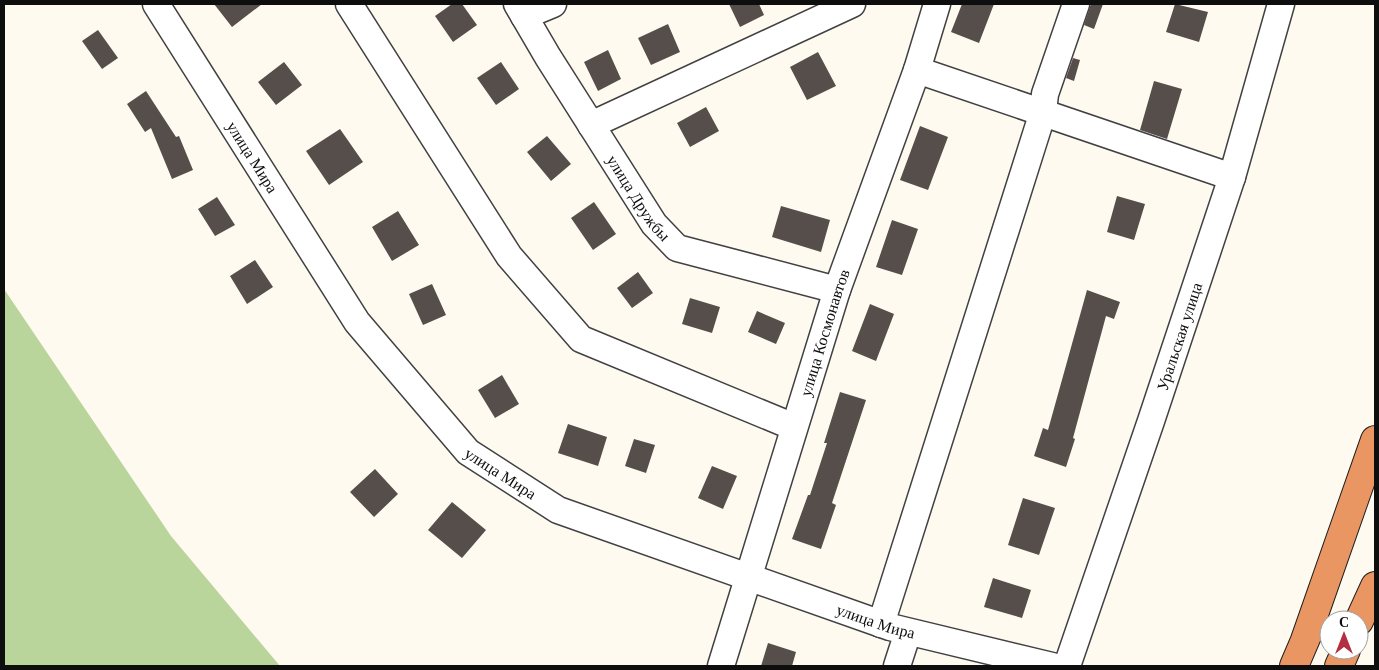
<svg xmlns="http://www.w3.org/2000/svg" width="1379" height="670" viewBox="0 0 1379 670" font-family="'Times New Roman',serif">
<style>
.forest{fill:#bad59c}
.building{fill:#564e4b}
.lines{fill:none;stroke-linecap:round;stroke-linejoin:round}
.minor-casing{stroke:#414141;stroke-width:29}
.highway-casing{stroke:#1f1f1f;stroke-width:30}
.minor{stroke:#fff;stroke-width:26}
.highway{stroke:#e99662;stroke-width:28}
.labels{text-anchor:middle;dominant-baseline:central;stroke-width:5;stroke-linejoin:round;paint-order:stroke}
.street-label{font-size:16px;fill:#0e0e0e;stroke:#fff}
</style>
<rect width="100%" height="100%" fill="#fefaf0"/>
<path class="forest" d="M 4,289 L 171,536 L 280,666 L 4,666 Z"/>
<path class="building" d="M 214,4 L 262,4 L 232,27 Z
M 452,4 L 462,4 L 477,25 L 453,42 L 435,16 Z
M 729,4 L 759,4 L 764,15 L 740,27 Z
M 962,4 L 994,4 L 979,43 L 951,32 Z
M 1091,4 L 1103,4 L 1094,29 L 1084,25 Z
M 1175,4 L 1208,12 L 1199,42 L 1166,32 Z
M 668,24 L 680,52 L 651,65 L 638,38 Z
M 98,30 L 118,58 L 102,69 L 82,41 Z
M 608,50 L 621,79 L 598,91 L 584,62 Z
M 818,52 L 836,86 L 807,100 L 790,67 Z
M 1073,58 L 1080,60 L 1074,81 L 1066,78 Z
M 284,62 L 302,85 L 276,105 L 258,82 Z
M 501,62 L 519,89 L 496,105 L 477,78 Z
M 1154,81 L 1182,89 L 1167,139 L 1140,130 Z
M 146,91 L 176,137 L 179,136 L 193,170 L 172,179 L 151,128 L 145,132 L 127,104 Z
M 706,107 L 719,131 L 690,147 L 677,123 Z
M 920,126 L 948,137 L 928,190 L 900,180 Z
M 340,129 L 363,162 L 329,185 L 306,151 Z
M 547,136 L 571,164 L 551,181 L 527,152 Z
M 1117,196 L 1145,204 L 1134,240 L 1107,232 Z
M 217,197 L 235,225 L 215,236 L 198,209 Z
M 594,202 L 616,234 L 593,250 L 571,218 Z
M 781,206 L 830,220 L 821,252 L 772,237 Z
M 398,211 L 419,245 L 392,261 L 372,227 Z
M 892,220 L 918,229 L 902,275 L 876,267 Z
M 255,260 L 273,287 L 247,304 L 230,276 Z
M 638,272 L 653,293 L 632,308 L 617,288 Z
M 432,284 L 446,315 L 423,325 L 409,294 Z
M 1087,290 L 1120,302 L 1114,319 L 1106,316 L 1073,438 L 1075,439 L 1066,467 L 1034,456 L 1043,428 L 1048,430 Z
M 690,298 L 720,307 L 712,333 L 682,324 Z
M 870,304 L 894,314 L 876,361 L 852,351 Z
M 757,311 L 785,323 L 776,344 L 748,332 Z
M 502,375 L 519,404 L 495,418 L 478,390 Z
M 840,392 L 866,400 L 832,503 L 836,505 L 821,549 L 792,539 L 808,495 L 810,495 L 827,443 L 824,443 Z
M 568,424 L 607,437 L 598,466 L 558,453 Z
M 634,439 L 655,445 L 646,473 L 625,466 Z
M 712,466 L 737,476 L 723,509 L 698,498 Z
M 375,469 L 398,494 L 374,517 L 350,492 Z
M 1023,498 L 1055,508 L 1039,555 L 1008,545 Z
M 452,502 L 486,530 L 462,558 L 428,530 Z
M 993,578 L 1031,590 L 1022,618 L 984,607 Z
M 768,643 L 796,652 L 792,666 L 761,666 Z"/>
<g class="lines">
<defs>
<g id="minor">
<path id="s1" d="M 156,4 L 357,322 L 468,452 L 558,510 L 890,627 L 1052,666"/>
<path d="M 349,4 L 509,256 L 581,339 L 794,427"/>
<path id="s2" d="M 517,4 L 548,57 L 654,224 L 677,248 L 837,290"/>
<path d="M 524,16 L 553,4"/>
<path d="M 917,70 L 1232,177"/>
<path d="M 591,125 L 852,4"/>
<path d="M 881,624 L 1043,112 L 1045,94 L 1076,4"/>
<path id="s3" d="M 721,666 L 837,290 L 917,70 L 937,4"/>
<path d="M 897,666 L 908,632"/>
<path id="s4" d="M 1067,666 L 1151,421 L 1232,177 L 1281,4"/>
</g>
<path id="highway" d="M 1359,621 L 1375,586
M 1305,640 L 1375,440
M 1294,666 L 1312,624
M 1339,666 L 1346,650"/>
</defs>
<use href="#minor" class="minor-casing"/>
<use href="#highway" class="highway-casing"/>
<use href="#minor" class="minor"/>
<use href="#highway" class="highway"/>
</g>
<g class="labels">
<g class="street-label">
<text stroke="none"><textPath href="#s1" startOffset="181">улица Мира</textPath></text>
<text stroke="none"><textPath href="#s2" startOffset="229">улица Дружбы</textPath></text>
<text stroke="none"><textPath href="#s3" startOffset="349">улица Космонавтов</textPath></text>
<text stroke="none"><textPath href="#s4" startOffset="348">Уральская улица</textPath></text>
<text stroke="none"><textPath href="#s1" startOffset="586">улица Мира</textPath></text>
<text stroke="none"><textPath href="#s1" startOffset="991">улица Мира</textPath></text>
</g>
</g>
<rect width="1379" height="670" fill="none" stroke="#0e0e0e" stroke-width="10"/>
<g transform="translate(1344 635)"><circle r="24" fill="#ffffff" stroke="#9f9f9f"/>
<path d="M0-4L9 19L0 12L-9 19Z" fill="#b33041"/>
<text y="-8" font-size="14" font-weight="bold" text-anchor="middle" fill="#0e0e0e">С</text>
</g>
</svg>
